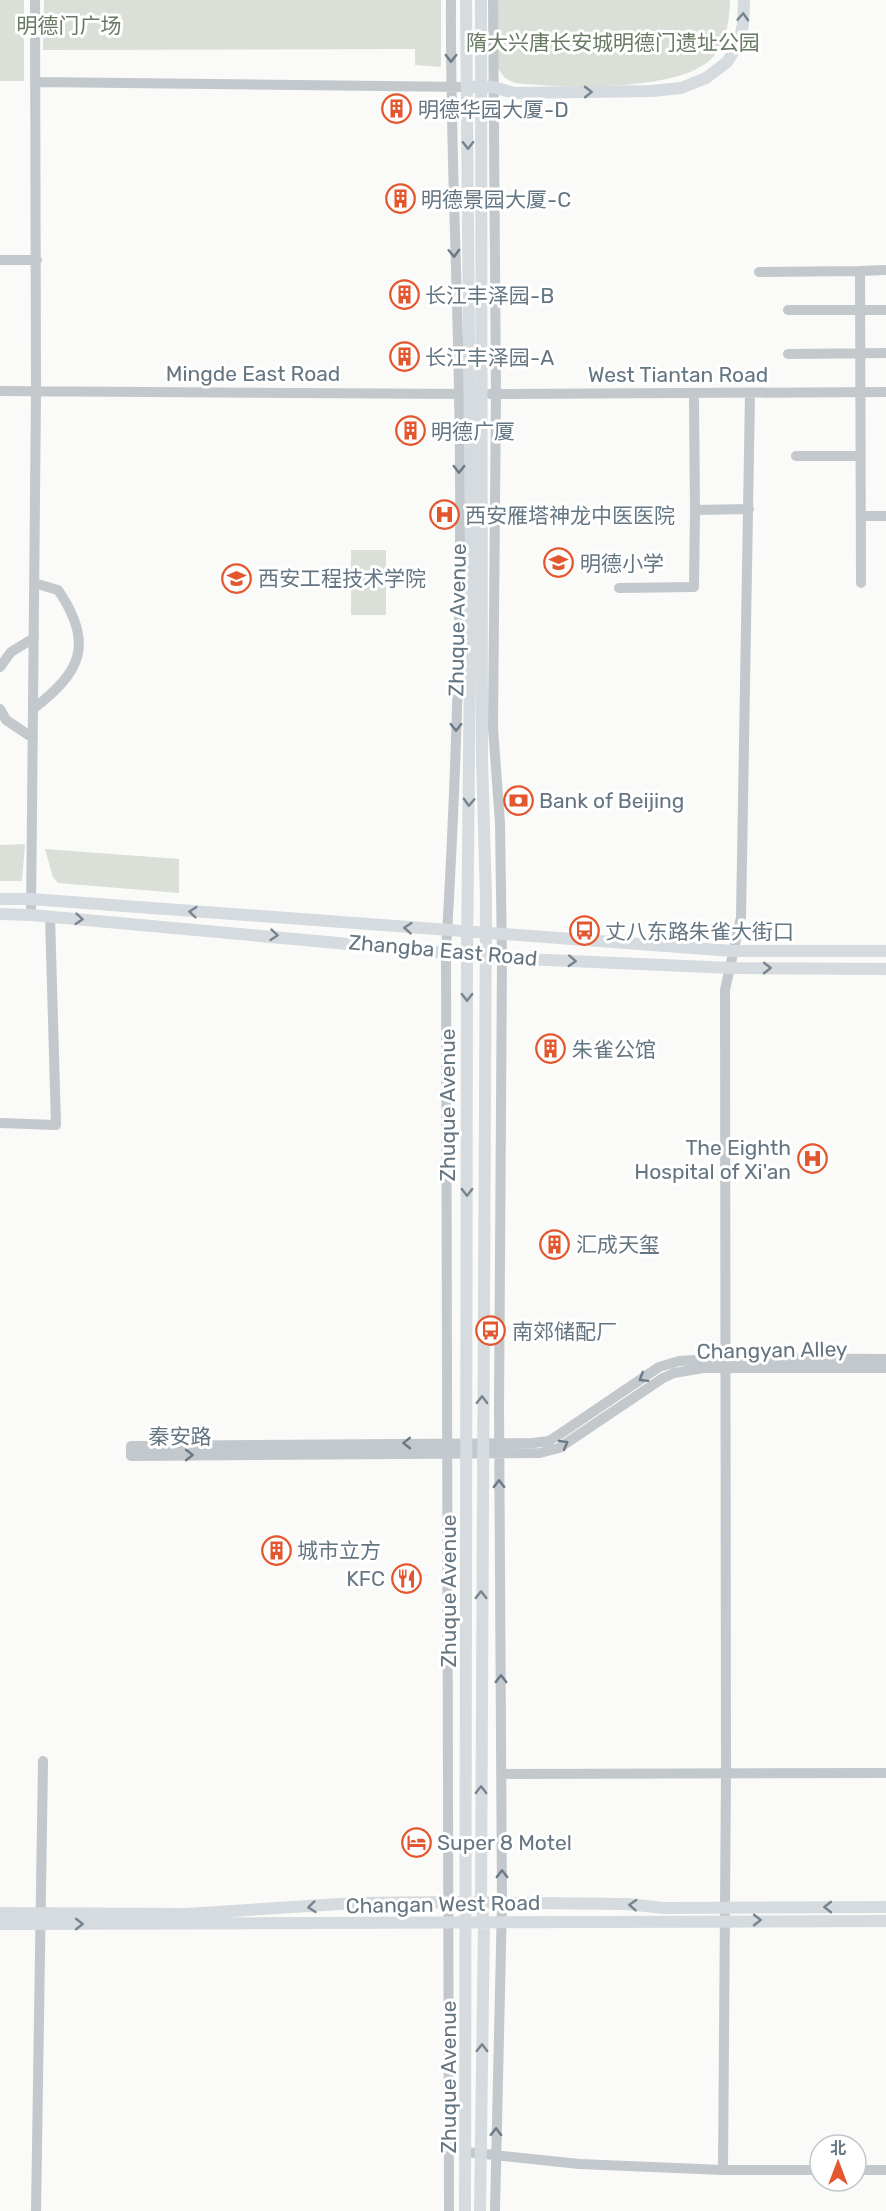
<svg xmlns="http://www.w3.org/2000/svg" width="886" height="2211" viewBox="0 0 886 2211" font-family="Rubik,'Noto Sans SC',sans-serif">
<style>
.green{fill:#dadfd7}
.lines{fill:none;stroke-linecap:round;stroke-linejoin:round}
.minor{stroke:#c3c8cc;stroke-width:10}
.major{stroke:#d6dbdf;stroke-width:12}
.oneway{stroke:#768591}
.oneway2{stroke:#6a7a87}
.labels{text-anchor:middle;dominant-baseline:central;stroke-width:6;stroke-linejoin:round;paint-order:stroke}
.park-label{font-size:21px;fill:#687a64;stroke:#fff}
.poi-label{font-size:21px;fill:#657683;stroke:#fff;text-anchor:start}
.street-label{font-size:21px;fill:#657683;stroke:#fff}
</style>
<rect width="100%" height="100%" fill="#fafaf8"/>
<path class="green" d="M 0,0 L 24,0 L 24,81 L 0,81 Z
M 44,0 L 441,0 L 441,67 L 415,65 L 415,49 L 43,50 Z
M 495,0 L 730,0 C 729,22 727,44 710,60 C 676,92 561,88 515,83 L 505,78 L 497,67 Z
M 351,550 L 386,550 L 386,615 L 351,615 Z
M 25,844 L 22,881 L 0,881 L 0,845 Z
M 45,849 L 179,859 L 179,893 L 58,883 L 53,877 Z"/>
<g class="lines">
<path class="minor" d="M 493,0 L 496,394 L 493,728 L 500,823 L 502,958 L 499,1408 L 502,1903 L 495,2211
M 37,82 L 467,87
M 0,260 L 37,260
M 759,272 L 860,271
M 788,310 L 886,310
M 788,354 L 886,353
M 0,391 L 466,394
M 490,394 L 886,392
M 694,400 L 695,510 L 749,509
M 796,456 L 861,456
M 861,516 L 886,516
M 861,583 L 860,271 L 886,270
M 619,588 L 694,587 L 695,510
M 0,667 L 11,652 L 34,638
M 0,709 L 6,720 L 33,738
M 33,709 C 81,672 95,644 58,590 L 34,583
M 31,915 L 36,392 L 35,0
M 0,1123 L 56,1125 L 50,916
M 886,1359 L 725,1358 L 679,1361 L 659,1367 L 560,1434 L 549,1441 L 533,1443 L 131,1446 L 131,1456 L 540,1453 L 559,1448 L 663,1378 L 674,1373 L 703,1368 L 886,1368
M 502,1774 L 886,1773
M 466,2152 L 579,2164 L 723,2170 L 820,2170
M 723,2170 L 726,1773 L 725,990 L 741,917 L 750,394
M 856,2170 L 886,2170
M 36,2211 L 43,1761
M 449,2211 L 446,951 C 457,766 463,578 459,392 C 457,261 450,131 451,0"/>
<path class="major" d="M 474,87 L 493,87 L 514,93 L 652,91 L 681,88 L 706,78 L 727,62 L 739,43 L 743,24 L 744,0
M 0,899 L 31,899 L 733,951 L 886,951
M 0,914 L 31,915 L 502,958 L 731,968 L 886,969
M 0,1913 L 186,1914 L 355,1903 L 447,1902 L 627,1904 L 664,1908 L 886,1907
M 0,1924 L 886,1921
M 465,2211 L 467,954 L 471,563 L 466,0
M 480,2211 L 484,1923 L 481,1904 L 486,899 L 482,759 L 481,0"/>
</g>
<defs><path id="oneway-chevron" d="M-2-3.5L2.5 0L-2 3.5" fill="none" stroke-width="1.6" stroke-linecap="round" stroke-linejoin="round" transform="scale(1.5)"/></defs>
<g class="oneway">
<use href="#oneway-chevron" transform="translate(743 17) rotate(-87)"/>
<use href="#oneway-chevron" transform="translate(588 92) rotate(-1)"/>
<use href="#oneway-chevron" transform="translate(468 145) rotate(89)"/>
<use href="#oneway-chevron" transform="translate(469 802) rotate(92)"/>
<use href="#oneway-chevron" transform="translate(193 912) rotate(-175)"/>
<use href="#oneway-chevron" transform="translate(79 919) rotate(5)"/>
<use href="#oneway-chevron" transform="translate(408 928) rotate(-176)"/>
<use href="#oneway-chevron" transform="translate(274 935) rotate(5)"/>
<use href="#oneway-chevron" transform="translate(572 961) rotate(3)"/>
<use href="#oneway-chevron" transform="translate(767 968)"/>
<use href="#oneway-chevron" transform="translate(467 997) rotate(90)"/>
<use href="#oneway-chevron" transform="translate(467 1192) rotate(90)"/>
<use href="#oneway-chevron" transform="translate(482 1400) rotate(-89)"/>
<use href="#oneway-chevron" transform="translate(481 1595) rotate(-90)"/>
<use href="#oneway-chevron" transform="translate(481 1790) rotate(-90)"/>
<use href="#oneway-chevron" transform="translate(633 1905) rotate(-176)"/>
<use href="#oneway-chevron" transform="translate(312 1907) rotate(174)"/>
<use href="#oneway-chevron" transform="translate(828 1907) rotate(180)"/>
<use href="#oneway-chevron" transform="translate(757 1920)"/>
<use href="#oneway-chevron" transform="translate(79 1924)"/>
<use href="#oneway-chevron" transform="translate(482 2048) rotate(-89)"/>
</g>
<g class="oneway2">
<use href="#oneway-chevron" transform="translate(451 58) rotate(90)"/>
<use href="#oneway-chevron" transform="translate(454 253) rotate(88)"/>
<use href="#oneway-chevron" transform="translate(459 469) rotate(90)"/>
<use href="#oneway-chevron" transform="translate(456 727) rotate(90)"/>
<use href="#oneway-chevron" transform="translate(643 1378) rotate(148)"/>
<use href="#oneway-chevron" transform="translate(407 1443) rotate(179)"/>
<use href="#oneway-chevron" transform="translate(564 1444) rotate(-29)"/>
<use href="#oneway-chevron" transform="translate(189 1455)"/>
<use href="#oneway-chevron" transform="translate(499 1484) rotate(-90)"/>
<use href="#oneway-chevron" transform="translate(501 1679) rotate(-90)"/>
<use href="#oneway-chevron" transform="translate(502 1874) rotate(-90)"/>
<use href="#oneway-chevron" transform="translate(496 2132) rotate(-89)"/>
</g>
<defs>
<symbol id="building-ring" viewBox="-11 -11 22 22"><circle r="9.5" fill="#fff" stroke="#e4572e" stroke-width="1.5"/><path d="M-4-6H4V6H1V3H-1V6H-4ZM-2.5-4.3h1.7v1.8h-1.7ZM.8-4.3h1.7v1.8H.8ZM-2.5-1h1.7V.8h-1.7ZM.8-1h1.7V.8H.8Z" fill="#e4572e"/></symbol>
<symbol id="hospital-ring" viewBox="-11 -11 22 22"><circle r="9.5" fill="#fff" stroke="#e4572e" stroke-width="1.5"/><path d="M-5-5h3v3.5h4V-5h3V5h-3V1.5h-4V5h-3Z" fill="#e4572e"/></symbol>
<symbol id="school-ring" viewBox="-11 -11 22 22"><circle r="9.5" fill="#fff" stroke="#e4572e" stroke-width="1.5"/><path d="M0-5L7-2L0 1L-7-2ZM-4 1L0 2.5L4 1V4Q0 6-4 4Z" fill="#e4572e"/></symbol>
<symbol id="university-ring" viewBox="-11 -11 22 22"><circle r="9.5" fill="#fff" stroke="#e4572e" stroke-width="1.5"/><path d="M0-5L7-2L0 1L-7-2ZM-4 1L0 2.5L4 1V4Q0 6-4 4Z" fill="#e4572e"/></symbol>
<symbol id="bank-ring" viewBox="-11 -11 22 22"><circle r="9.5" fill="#fff" stroke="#e4572e" stroke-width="1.5"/><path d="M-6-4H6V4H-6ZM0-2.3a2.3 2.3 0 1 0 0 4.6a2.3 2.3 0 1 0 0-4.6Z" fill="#e4572e"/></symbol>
<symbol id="bus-ring" viewBox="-11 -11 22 22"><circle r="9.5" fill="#fff" stroke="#e4572e" stroke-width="1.5"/><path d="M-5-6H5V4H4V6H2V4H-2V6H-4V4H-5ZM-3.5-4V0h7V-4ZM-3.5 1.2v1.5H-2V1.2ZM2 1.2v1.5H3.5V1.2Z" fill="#e4572e"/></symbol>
<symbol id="restaurant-ring" viewBox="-11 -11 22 22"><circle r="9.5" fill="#fff" stroke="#e4572e" stroke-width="1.5"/><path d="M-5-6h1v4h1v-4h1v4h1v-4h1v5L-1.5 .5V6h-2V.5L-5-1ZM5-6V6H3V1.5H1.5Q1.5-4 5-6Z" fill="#e4572e"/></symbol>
<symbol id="hotel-ring" viewBox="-11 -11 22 22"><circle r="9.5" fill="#fff" stroke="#e4572e" stroke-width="1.5"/><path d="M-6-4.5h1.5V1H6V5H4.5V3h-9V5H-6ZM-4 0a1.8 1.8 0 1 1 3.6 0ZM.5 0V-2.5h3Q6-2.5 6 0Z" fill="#e4572e"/></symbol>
</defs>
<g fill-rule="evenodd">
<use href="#building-ring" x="380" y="92" width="33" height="33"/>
<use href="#building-ring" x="384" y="182" width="33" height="33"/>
<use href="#building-ring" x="388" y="278" width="33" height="33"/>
<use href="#building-ring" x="388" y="340" width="33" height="33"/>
<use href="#building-ring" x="394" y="414" width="33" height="33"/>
<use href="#hospital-ring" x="428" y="498" width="33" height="33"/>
<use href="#school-ring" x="542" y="546" width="33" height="33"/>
<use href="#university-ring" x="220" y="562" width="33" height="33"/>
<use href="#bank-ring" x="502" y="784" width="33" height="33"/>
<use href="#bus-ring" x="568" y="914" width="33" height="33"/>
<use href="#building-ring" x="534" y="1032" width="33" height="33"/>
<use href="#hospital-ring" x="796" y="1142" width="33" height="33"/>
<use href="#building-ring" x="538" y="1228" width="33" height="33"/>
<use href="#bus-ring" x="474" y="1314" width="33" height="33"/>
<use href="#building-ring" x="260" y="1534" width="33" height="33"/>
<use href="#restaurant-ring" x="390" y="1562" width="33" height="33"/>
<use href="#hotel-ring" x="400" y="1826" width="33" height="33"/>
</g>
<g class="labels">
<g class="park-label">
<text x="69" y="25">明德门广场</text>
<text x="613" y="42">隋大兴唐长安城明德门遗址公园</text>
</g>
<g class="poi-label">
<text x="418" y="109">明德华园大厦-D</text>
<text x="421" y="199">明德景园大厦-C</text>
<text x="425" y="295">长江丰泽园-B</text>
<text x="425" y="357">长江丰泽园-A</text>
<text x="431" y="431">明德广厦</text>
<text x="465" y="515">西安雁塔神龙中医医院</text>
<text x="580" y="563">明德小学</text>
<text x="258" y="578">西安工程技术学院</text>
<text x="539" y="800">Bank of Beijing</text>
<text x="605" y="931">丈八东路朱雀大街口</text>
<text x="572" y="1049">朱雀公馆</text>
<text x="791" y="1147" text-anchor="end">The Eighth<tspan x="791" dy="24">Hospital of Xi'an</tspan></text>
<text x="576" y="1244">汇成天玺</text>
<text x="512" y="1331">南郊储配厂</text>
<text x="297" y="1550">城市立方</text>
<text x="385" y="1578" text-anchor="end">KFC</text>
<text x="437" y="1842">Super 8 Motel</text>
</g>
<g class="street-label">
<text x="253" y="373">Mingde East Road</text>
<text x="678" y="374">West Tiantan Road</text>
<text transform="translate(457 620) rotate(-89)">Zhuque Avenue</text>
<text transform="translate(443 950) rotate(5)">Zhangba East Road</text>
<text transform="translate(447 1105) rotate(-90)">Zhuque Avenue</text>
<text transform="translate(772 1350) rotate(-1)">Changyan Alley</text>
<text x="180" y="1436">秦安路</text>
<text transform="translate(448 1591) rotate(-90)">Zhuque Avenue</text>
<text transform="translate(443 1904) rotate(-1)">Changan West Road</text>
<text transform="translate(448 2077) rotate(-90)">Zhuque Avenue</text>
</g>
</g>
<g transform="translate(838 2163)"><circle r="28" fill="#ffffff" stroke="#c1c8cd" stroke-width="1.5"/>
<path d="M0-4.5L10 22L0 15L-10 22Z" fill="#e4572e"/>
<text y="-9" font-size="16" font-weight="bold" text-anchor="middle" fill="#657683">北</text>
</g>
</svg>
